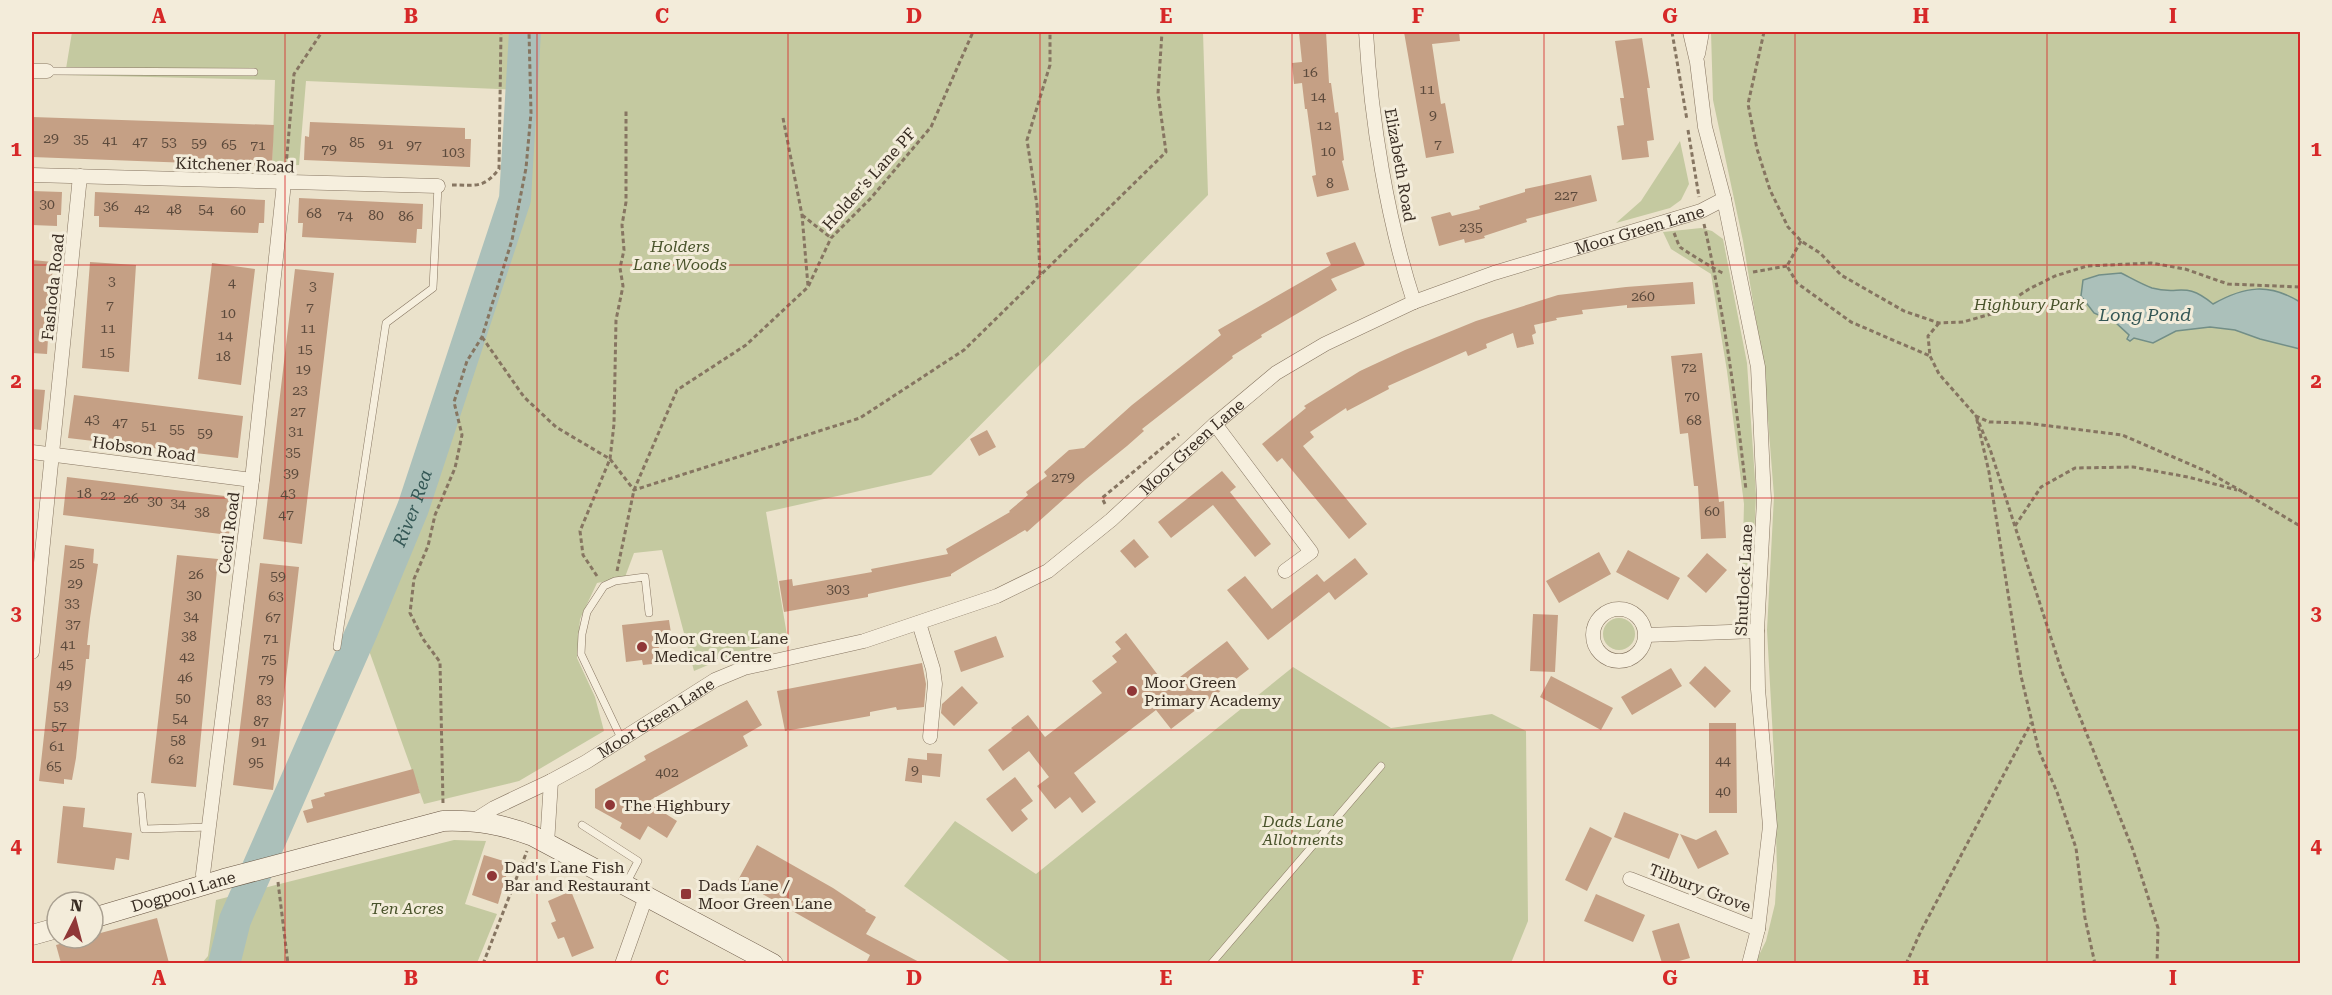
<svg xmlns="http://www.w3.org/2000/svg" width="2332" height="995" viewBox="0 0 2332 995" font-family="'Roboto Serif',serif">
<style>
.green{fill:#c4c9a0}
.water{fill:#abc0ba;stroke:#728e87;stroke-width:1.5}
.lines{fill:none;stroke-linecap:round;stroke-linejoin:round}
.river{stroke:#abc0ba;stroke-width:32}
.building{fill:#c5a085}
.lane-casing{stroke:#867561;stroke-width:8}
.street-casing{stroke:#867561;stroke-width:15}
.secondary-casing{stroke:#695644;stroke-width:21}
.path{stroke:#867561;stroke-width:3;stroke-dasharray:4.5 3;stroke-linecap:butt}
.lane{stroke:#f6efde;stroke-width:7}
.street{stroke:#f6efde;stroke-width:14}
.secondary{stroke:#f6efde;stroke-width:20}
.grid{fill:none;stroke:#d62828;stroke-width:1.5;stroke-opacity:0.55}
.poi-dot{fill:#903737;stroke:#f3ecda;stroke-width:2}
.labels{text-anchor:middle;dominant-baseline:central;stroke-width:6;stroke-linejoin:round;paint-order:stroke}
.number-label{font-size:14px;fill:#5c4a3c}
.street-label{font-size:16px;fill:#392d23;stroke:#f3ecda}
.park-label{font-size:16px;font-style:italic;fill:#49532b;stroke:#f3ecda}
.poi-label{font-size:16px;fill:#392d23;stroke:#f3ecda;text-anchor:start}
.water-label{font-size:18px;font-style:italic;fill:#345755;stroke:#f3ecda}
.neatline{fill:none;stroke:#d62828;stroke-width:2}
.grid-label{font-size:20px;text-anchor:middle;font-weight:bold;fill:#d62828}
</style>
<rect width="100%" height="100%" fill="#ebe2cb"/>
<path class="green" d="M 72,32 L 1203,32 L 1208,195 L 931,475 L 766,512 L 788,641 L 736,653 L 694,671 L 662,550 L 634,553 L 625,577 L 597,583 L 580,619 L 577,658 L 595,697 L 604,731 L 519,781 L 424,804 L 362,631 L 413,508 L 515,199 L 523,90 L 306,81 L 299,165 L 272,166 L 275,80 L 65,75 Z
M 1711,32 L 2300,32 L 2300,963 L 1755,963 L 1766,941 L 1775,904 L 1777,871 L 1774,757 L 1767,630 L 1774,496 L 1764,369 L 1743,241 L 1713,100 Z
M 1680,141 L 1689,184 L 1681,200 L 1670,208 L 1616,223 L 1641,201 Z
M 1701,228 L 1712,231 L 1723,239 L 1747,363 L 1756,495 L 1750,624 L 1741,622 L 1744,504 L 1727,371 L 1711,274 L 1671,249 L 1663,232 Z
M1603 634a16 16 0 1 1 32 0a16 16 0 1 1-32 0Z
M 1293,667 L 1391,728 L 1492,714 L 1526,731 L 1528,921 L 1511,963 L 1012,963 L 904,886 L 955,821 L 1036,874 Z
M 454,840 L 486,841 L 465,904 L 497,914 L 477,963 L 202,963 L 208,956 L 216,900 Z"/>
<path class="water" d="M 2121,273 C 2131,278 2141,284 2152,288 C 2180,296 2184,280 2213,304 C 2245,286 2269,283 2300,302 L 2300,349 L 2260,339 L 2235,330 L 2210,327 L 2176,331 L 2153,343 L 2134,338 L 2130,341 L 2127,339 L 2129,335 L 2116,323 L 2094,313 L 2081,296 L 2083,280 L 2099,275 Z"/>
<g class="lines">
<path class="river" id="s1" d="M 224,964 L 235,920 L 362,631 L 413,508 L 515,199 L 525,32"/>
</g>
<path class="building" d="M 1326,32 L 1329,83 L 1331,83 L 1335,113 L 1338,112 L 1344,160 L 1342,161 L 1349,190 L 1317,197 L 1312,176 L 1316,175 L 1307,109 L 1305,109 L 1302,83 L 1294,84 L 1292,63 L 1302,62 L 1299,33 Z
M 1404,32 L 1459,32 L 1460,41 L 1432,44 L 1441,104 L 1445,103 L 1454,153 L 1426,158 Z
M 1642,38 L 1650,88 L 1647,88 L 1654,140 L 1647,141 L 1649,157 L 1622,160 L 1617,126 L 1624,125 L 1620,98 L 1624,98 L 1615,41 Z
M 32,117 L 274,125 L 272,166 L 32,157 Z
M 310,122 L 465,128 L 465,139 L 471,139 L 470,167 L 304,160 L 305,136 L 309,137 Z
M 1591,175 L 1597,201 L 1526,219 L 1527,222 L 1484,236 L 1485,238 L 1465,243 L 1464,239 L 1439,246 L 1431,217 L 1450,212 L 1452,216 L 1480,209 L 1479,206 L 1525,192 L 1525,189 Z
M 32,191 L 62,192 L 61,215 L 57,215 L 57,226 L 32,225 Z
M 95,192 L 265,200 L 264,223 L 259,223 L 258,233 L 99,227 L 99,216 L 94,216 Z
M 299,198 L 423,204 L 422,229 L 417,229 L 416,243 L 302,237 L 303,223 L 298,223 Z
M 1355,242 L 1365,265 L 1331,279 L 1337,290 L 1261,335 L 1262,337 L 1232,356 L 1233,358 L 1142,429 L 1144,431 L 1127,446 L 1085,480 L 1027,532 L 1025,530 L 951,574 L 951,576 L 868,594 L 868,597 L 784,612 L 779,581 L 792,579 L 793,586 L 872,572 L 871,569 L 948,554 L 946,549 L 1010,512 L 1009,511 L 1028,495 L 1026,492 L 1047,476 L 1044,472 L 1069,450 L 1084,448 L 1132,405 L 1221,335 L 1218,330 L 1331,265 L 1326,253 Z
M 32,260 L 53,262 L 47,354 L 32,353 Z
M 90,262 L 136,265 L 129,372 L 82,368 Z
M 212,263 L 255,269 L 241,385 L 198,379 Z
M 295,269 L 334,273 L 302,544 L 263,539 Z
M 1693,282 L 1695,304 L 1627,308 L 1627,305 L 1582,310 L 1583,314 L 1556,318 L 1557,320 L 1534,325 L 1536,333 L 1532,335 L 1534,344 L 1517,348 L 1513,333 L 1486,344 L 1487,348 L 1468,356 L 1466,351 L 1388,386 L 1389,389 L 1347,411 L 1346,408 L 1310,432 L 1314,437 L 1303,446 L 1367,524 L 1349,539 L 1282,458 L 1277,462 L 1262,444 L 1306,408 L 1304,406 L 1360,371 L 1405,350 L 1476,321 L 1558,295 L 1626,287 Z
M 1702,353 L 1719,502 L 1724,501 L 1726,538 L 1701,539 L 1698,486 L 1694,486 L 1688,433 L 1680,434 L 1671,356 Z
M 32,389 L 45,390 L 41,430 L 32,429 Z
M 74,395 L 243,416 L 238,458 L 68,438 Z
M 987,430 L 996,447 L 979,456 L 970,439 Z
M 1222,471 L 1236,487 L 1230,492 L 1271,544 L 1255,557 L 1213,505 L 1171,538 L 1158,522 Z
M 67,477 L 233,497 L 229,535 L 63,515 Z
M 1134,539 L 1149,557 L 1135,568 L 1120,551 Z
M 65,545 L 94,549 L 93,563 L 98,564 L 90,618 L 87,645 L 90,645 L 89,659 L 86,659 L 76,758 L 72,780 L 64,779 L 64,784 L 39,781 Z
M 1628,550 L 1680,578 L 1668,600 L 1616,572 Z
M 1599,552 L 1611,574 L 1559,603 L 1546,581 Z
M 1707,553 L 1727,570 L 1706,593 L 1687,576 Z
M 177,555 L 218,559 L 196,787 L 151,783 Z
M 1355,558 L 1368,574 L 1335,600 L 1329,592 L 1268,640 L 1227,590 L 1245,576 L 1272,609 L 1317,574 L 1324,582 Z
M 260,563 L 299,567 L 273,790 L 233,785 Z
M 1533,614 L 1558,615 L 1555,672 L 1530,671 Z
M 669,620 L 671,633 L 657,634 L 661,663 L 643,665 L 642,660 L 626,662 L 622,625 Z
M 1126,633 L 1167,687 L 1227,641 L 1249,669 L 1171,729 L 1156,710 L 1074,773 L 1096,802 L 1082,813 L 1070,797 L 1055,809 L 1037,786 L 1049,777 L 1029,751 L 1003,771 L 988,750 L 1013,730 L 1011,728 L 1028,715 L 1045,737 L 1102,693 L 1092,681 L 1117,662 L 1112,656 L 1121,649 L 1115,642 Z
M 996,636 L 1004,657 L 961,672 L 954,651 Z
M 922,663 L 926,684 L 924,707 L 897,710 L 896,707 L 870,712 L 870,716 L 785,731 L 777,691 Z
M 1705,666 L 1731,691 L 1715,708 L 1689,683 Z
M 1671,668 L 1682,686 L 1632,715 L 1621,697 Z
M 1551,676 L 1613,708 L 1601,730 L 1540,697 Z
M 962,686 L 978,703 L 954,726 L 941,713 L 942,704 Z
M 747,700 L 762,725 L 743,736 L 748,746 L 647,802 L 677,821 L 667,838 L 648,826 L 640,840 L 620,828 L 622,823 L 595,808 L 595,789 L 646,760 L 644,756 Z
M 1709,723 L 1736,723 L 1737,813 L 1709,813 Z
M 927,753 L 942,754 L 940,777 L 922,775 L 922,783 L 905,781 L 908,758 L 927,760 Z
M 413,769 L 420,793 L 307,823 L 303,811 L 313,808 L 311,800 L 325,796 L 324,793 Z
M 1015,777 L 1033,801 L 1021,810 L 1028,819 L 1012,832 L 986,799 Z
M 63,806 L 85,808 L 83,827 L 132,833 L 129,860 L 116,858 L 114,870 L 57,863 Z
M 1624,812 L 1679,834 L 1669,859 L 1614,837 Z
M 1590,827 L 1612,838 L 1587,891 L 1565,880 Z
M 1716,830 L 1729,854 L 1698,869 L 1680,834 L 1696,840 Z
M 757,845 L 833,888 L 866,910 L 865,911 L 876,917 L 866,934 L 921,963 L 866,963 L 870,955 L 738,880 Z
M 484,855 L 510,863 L 498,904 L 472,895 Z
M 571,891 L 594,948 L 572,957 L 564,937 L 558,939 L 551,923 L 556,921 L 548,901 Z
M 1596,894 L 1645,915 L 1633,942 L 1584,921 Z
M 157,918 L 169,963 L 61,963 L 56,945 L 82,938 L 93,938 L 93,935 Z
M 1679,923 L 1690,958 L 1672,963 L 1662,963 L 1652,931 Z"/>
<g class="lines">
<defs>
<path id="lane" d="M 47,71 L 254,72
M 337,647 L 386,323 L 433,288 L 438,186
M 621,738 L 581,654 L 582,634 L 587,612 L 604,586 L 615,581 L 645,577 L 649,613
M 141,796 L 144,829 L 210,827
M 582,825 L 638,861 L 626,884
M 1211,964 L 1381,766"/>
<g id="street">
<path d="M 1366,32 C 1371,120 1387,219 1414,302"/>
<path d="M 1690,32 L 1697,62 L 1705,127 L 1724,199 L 1758,367 L 1764,500 L 1757,631 L 1758,689 L 1770,826 L 1758,929 L 1749,964"/>
<path d="M 1698,54 L 1702,32"/>
<path d="M 32,71 L 47,71"/>
<path d="M 32,175 L 438,186"/>
<path d="M 1215,424 L 1311,552 L 1285,571"/>
<path d="M 32,452 L 252,480"/>
<circle cx="1619" cy="635" r="26"/>
<path d="M 919,623 L 933,669 L 935,684 L 930,737"/>
<path d="M 1646,635 L 1757,631"/>
<path d="M 32,652 L 80,176"/>
<path id="s2" d="M 475,820 L 494,808 L 551,781 L 586,762 L 715,680 L 744,668 L 864,641 L 997,596 L 1048,571 L 1111,520 L 1215,424 L 1276,373 L 1325,344 L 1414,302 L 1494,273 L 1701,211 L 1724,199"/>
<path d="M 547,844 L 551,781"/>
<path d="M 1630,879 L 1758,929"/>
<path d="M 204,886 L 203,874 L 252,480 L 284,183"/>
<path d="M 622,964 L 643,905 L 648,897"/>
</g>
<g id="secondary">
<path id="s3" d="M 93,918 L 224,879 L 443,821 C 477,820 501,824 533,836 L 773,964"/>
<path d="M 32,935 L 57,928"/>
</g>
</defs>
<use href="#lane" class="lane-casing"/>
<use href="#street" class="street-casing"/>
<use href="#secondary" class="secondary-casing"/>
<path class="path" d="M 1672,32 L 1687,120
M 1764,32 L 1748,104 L 1757,149 L 1770,190 L 1788,227 L 1801,241 L 1820,253 L 1841,275 L 1904,311 L 1939,323 L 1963,322 L 1991,314 L 2029,289 L 2055,276 L 2087,266 L 2151,263 L 2185,269 L 2228,284 L 2300,287
M 783,118 L 802,215 L 808,286
M 1688,130 L 1699,197
M 286,166 L 294,74 L 322,32
M 452,185 C 476,185 483,189 499,169 L 501,32
M 802,215 L 831,238
M 1704,224 C 1724,312 1736,401 1746,490
M 1674,233 C 1676,237 1678,244 1680,247 C 1682,249 1719,272 1723,273
M 1801,241 L 1787,266 L 1797,283 L 1851,322 L 1930,356
M 1753,272 L 1787,266
M 1040,275 L 1037,205 L 1027,140 L 1050,65 L 1050,32
M 1939,323 L 1928,336 L 1930,356 L 1939,374 L 1976,416 L 1989,422 L 2026,423 L 2122,435 L 2208,472 L 2243,492
M 482,337 L 524,397 L 556,427 L 610,459 L 634,490 L 860,418 L 964,350 L 1166,152 L 1158,93 L 1162,32
M 2243,492 L 2300,526
M 1105,504 L 1102,498 L 1179,434
M 2015,526 L 2041,487 L 2075,468 L 2133,467 L 2188,477 L 2237,490
M 617,571 L 634,490 L 677,390 L 746,345 L 808,287 L 831,238 L 871,198 L 931,127 L 973,32
M 597,576 L 583,555 L 580,531 L 610,459 L 614,424 L 616,320 L 623,286 L 620,268 L 624,250 L 622,225 L 626,202 L 626,110
M 443,803 L 440,662 L 423,639 L 410,613 L 414,579 L 428,546 L 435,515 L 455,468 L 462,435 L 454,402 L 467,361 L 482,337 L 512,240 L 526,168 L 531,113 L 529,32
M 278,882 L 288,964
M 483,964 L 527,851
M 1906,964 L 1921,931 L 2031,723
M 2095,964 L 2085,918 L 2076,848 L 2057,792 L 2039,751 L 2021,676 L 1989,472 L 1976,416 L 1990,449 L 2062,672 L 2133,850 L 2158,928 L 2157,964"/>
<use href="#lane" class="lane"/>
<use href="#street" class="street"/>
<use href="#secondary" class="secondary"/>
</g>
<path class="grid" d="M 285,32 L 285,964M 537,32 L 537,964M 788,32 L 788,964M 1040,32 L 1040,964M 1292,32 L 1292,964M 1544,32 L 1544,964M 1795,32 L 1795,964M 2047,32 L 2047,964M 32,265 L 2300,265M 32,498 L 2300,498M 32,730 L 2300,730"/>
<g class="poi-dot">
<circle cx="642" cy="647" r="6"/>
<circle cx="1132" cy="691" r="6"/>
<circle cx="610" cy="805" r="6"/>
<circle cx="492" cy="876" r="6"/>
<rect x="680" y="888" width="12" height="12" rx="3"/>
</g>
<g class="labels">
<g class="number-label">
<text x="1310" y="72">16</text>
<text x="1427" y="89">11</text>
<text x="1318" y="96">14</text>
<text x="1433" y="115">9</text>
<text x="1324" y="125">12</text>
<text x="51" y="138">29</text>
<text x="81" y="139">35</text>
<text x="110" y="140">41</text>
<text x="140" y="141">47</text>
<text x="169" y="142">53</text>
<text x="357" y="142">85</text>
<text x="199" y="143">59</text>
<text x="229" y="144">65</text>
<text x="386" y="144">91</text>
<text x="1438" y="144">7</text>
<text x="258" y="145">71</text>
<text x="414" y="145">97</text>
<text x="329" y="149">79</text>
<text x="1328" y="151">10</text>
<text x="453" y="152">103</text>
<text x="1330" y="183">8</text>
<text x="1566" y="195">227</text>
<text x="47" y="204">30</text>
<text x="111" y="206">36</text>
<text x="142" y="208">42</text>
<text x="174" y="209">48</text>
<text x="206" y="209">54</text>
<text x="238" y="210">60</text>
<text x="314" y="213">68</text>
<text x="345" y="215">74</text>
<text x="376" y="215">80</text>
<text x="406" y="216">86</text>
<text x="1471" y="227">235</text>
<text x="112" y="281">3</text>
<text x="232" y="282">4</text>
<text x="313" y="286">3</text>
<text x="1643" y="296">260</text>
<text x="110" y="305">7</text>
<text x="310" y="307">7</text>
<text x="228" y="313">10</text>
<text x="108" y="328">11</text>
<text x="308" y="328">11</text>
<text x="225" y="335">14</text>
<text x="305" y="349">15</text>
<text x="107" y="352">15</text>
<text x="223" y="356">18</text>
<text x="1689" y="367">72</text>
<text x="303" y="369">19</text>
<text x="300" y="390">23</text>
<text x="1692" y="396">70</text>
<text x="298" y="411">27</text>
<text x="92" y="419">43</text>
<text x="1694" y="420">68</text>
<text x="120" y="422">47</text>
<text x="149" y="426">51</text>
<text x="177" y="429">55</text>
<text x="296" y="431">31</text>
<text x="205" y="433">59</text>
<text x="293" y="452">35</text>
<text x="291" y="473">39</text>
<text x="1063" y="477">279</text>
<text x="84" y="493">18</text>
<text x="288" y="493">43</text>
<text x="108" y="495">22</text>
<text x="131" y="498">26</text>
<text x="155" y="501">30</text>
<text x="178" y="503">34</text>
<text x="1712" y="511">60</text>
<text x="202" y="512">38</text>
<text x="286" y="514">47</text>
<text x="77" y="563">25</text>
<text x="196" y="574">26</text>
<text x="278" y="576">59</text>
<text x="75" y="583">29</text>
<text x="838" y="589">303</text>
<text x="194" y="595">30</text>
<text x="276" y="596">63</text>
<text x="72" y="603">33</text>
<text x="191" y="616">34</text>
<text x="273" y="617">67</text>
<text x="73" y="624">37</text>
<text x="189" y="636">38</text>
<text x="271" y="638">71</text>
<text x="68" y="644">41</text>
<text x="187" y="656">42</text>
<text x="269" y="659">75</text>
<text x="66" y="664">45</text>
<text x="185" y="677">46</text>
<text x="266" y="679">79</text>
<text x="64" y="684">49</text>
<text x="183" y="698">50</text>
<text x="264" y="700">83</text>
<text x="61" y="706">53</text>
<text x="180" y="718">54</text>
<text x="261" y="721">87</text>
<text x="59" y="726">57</text>
<text x="178" y="740">58</text>
<text x="259" y="741">91</text>
<text x="57" y="746">61</text>
<text x="176" y="759">62</text>
<text x="1723" y="760">44</text>
<text x="256" y="762">95</text>
<text x="54" y="766">65</text>
<text x="915" y="770">9</text>
<text x="667" y="772">402</text>
<text x="1723" y="791">40</text>
</g>
<g class="street-label">
<text transform="translate(235 165) rotate(2)">Kitchener Road</text>
<text transform="translate(1400 165) rotate(80)">Elizabeth Road</text>
<text transform="translate(869 179) rotate(-48)">Holder's Lane PF</text>
<text stroke="none"><textPath href="#s2" startOffset="1324">Moor Green Lane</textPath></text>
<text transform="translate(53 287) rotate(-84)">Fashoda Road</text>
<text stroke="none"><textPath href="#s2" startOffset="820">Moor Green Lane</textPath></text>
<text transform="translate(144 449) rotate(8)">Hobson Road</text>
<text transform="translate(229 533) rotate(-83)">Cecil Road</text>
<text transform="translate(1744 580) rotate(-87)">Shutlock Lane</text>
<text stroke="none"><textPath href="#s2" startOffset="208">Moor Green Lane</textPath></text>
<text transform="translate(1700 888) rotate(21)">Tilbury Grove</text>
<text stroke="none"><textPath href="#s3" startOffset="94">Dogpool Lane</textPath></text>
</g>
<g class="park-label">
<text x="680" y="246">Holders<tspan x="680" dy="18">Lane Woods</tspan></text>
<text x="2029" y="304">Highbury Park</text>
<text x="1303" y="821">Dads Lane<tspan x="1303" dy="18">Allotments</tspan></text>
<text x="407" y="908">Ten Acres</text>
</g>
<g class="poi-label">
<text x="654" y="638">Moor Green Lane<tspan x="654" dy="18">Medical Centre</tspan></text>
<text x="1144" y="682">Moor Green<tspan x="1144" dy="18">Primary Academy</tspan></text>
<text x="622" y="805">The Highbury</text>
<text x="504" y="867">Dad's Lane Fish<tspan x="504" dy="18">Bar and Restaurant</tspan></text>
<text x="698" y="885">Dads Lane /<tspan x="698" dy="18">Moor Green Lane</tspan></text>
</g>
<g class="water-label">
<text x="2145" y="314">Long Pond</text>
<text stroke="none"><textPath href="#s1" startOffset="494">River Rea</textPath></text>
</g>
</g>
<rect width="2332" height="995" fill="none" stroke="#f3ecda" stroke-width="66"/>
<g transform="translate(75 920) rotate(6)"><circle r="28" fill="#f3ecda" stroke="#a9a091" stroke-width="1.5"/>
<path d="M0-4.5L10 22L0 15L-10 22Z" fill="#903737"/>
<text y="-9" font-size="16" font-weight="bold" text-anchor="middle" fill="#392d23">N</text>
</g>
<rect x="33" y="33" width="2266" height="929" class="neatline"/>
<g class="grid-label">
<text x="159" y="23">A</text>
<text x="411" y="23">B</text>
<text x="662" y="23">C</text>
<text x="914" y="23">D</text>
<text x="1166" y="23">E</text>
<text x="1418" y="23">F</text>
<text x="1670" y="23">G</text>
<text x="1921" y="23">H</text>
<text x="2173" y="23">I</text>
<text x="16" y="156">1</text>
<text x="2316" y="156">1</text>
<text x="16" y="388">2</text>
<text x="2316" y="388">2</text>
<text x="16" y="620">3</text>
<text x="2316" y="620">3</text>
<text x="16" y="853">4</text>
<text x="2316" y="853">4</text>
<text x="159" y="985">A</text>
<text x="411" y="985">B</text>
<text x="662" y="985">C</text>
<text x="914" y="985">D</text>
<text x="1166" y="985">E</text>
<text x="1418" y="985">F</text>
<text x="1670" y="985">G</text>
<text x="1921" y="985">H</text>
<text x="2173" y="985">I</text>
</g>
</svg>
